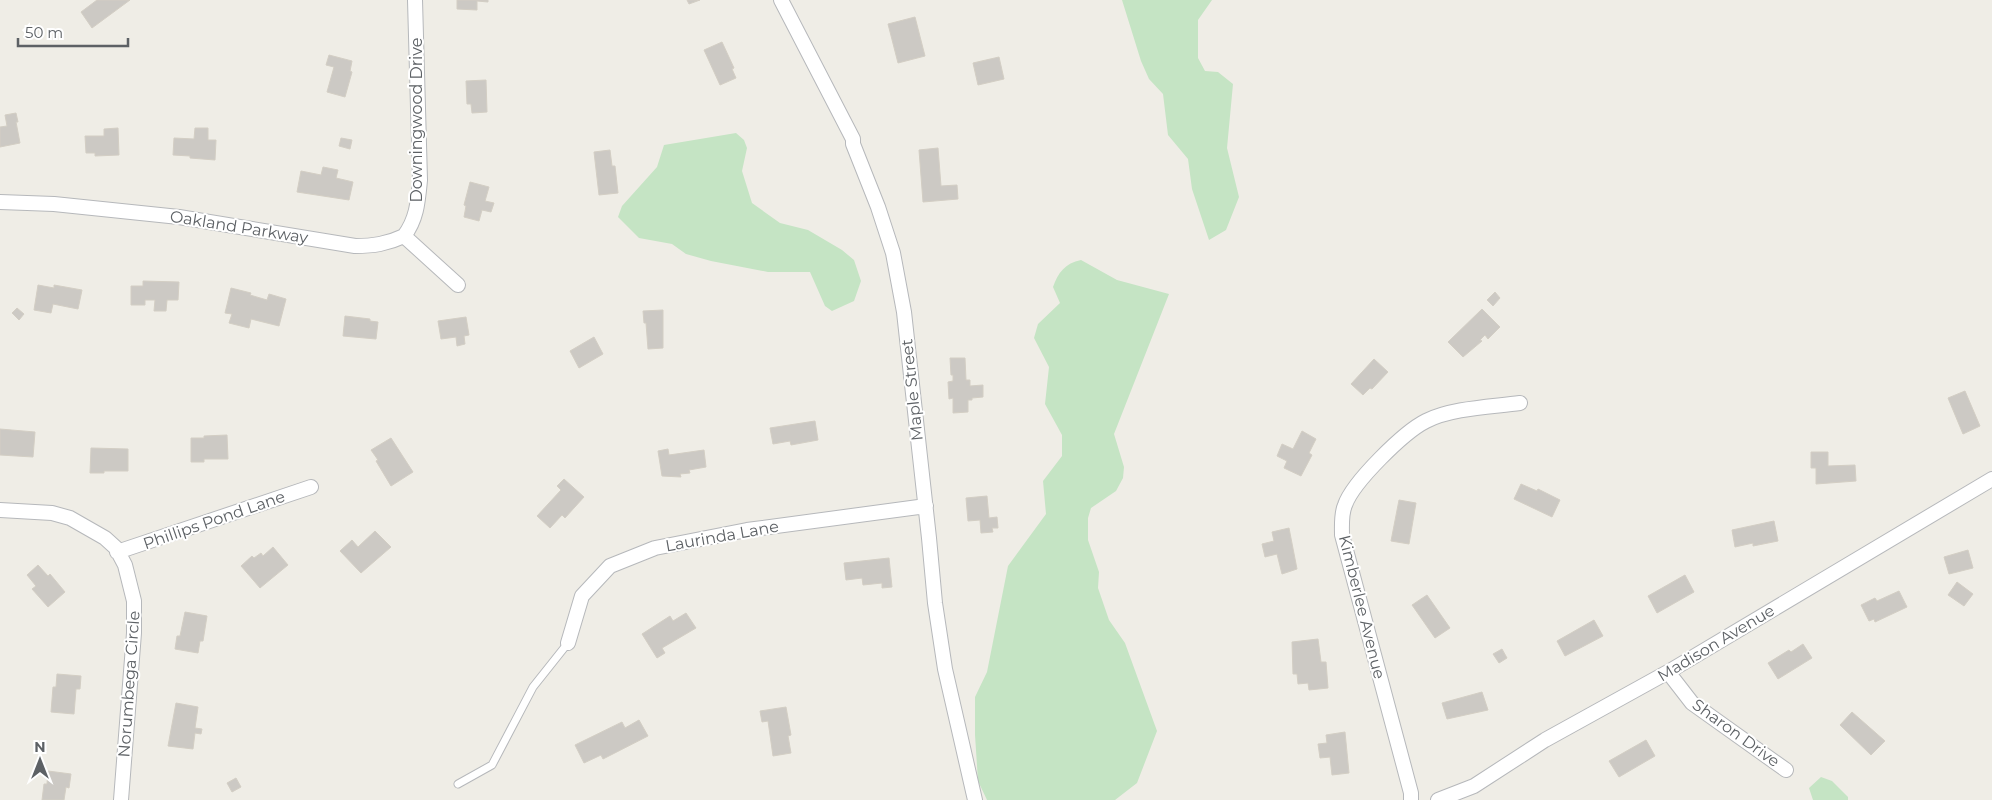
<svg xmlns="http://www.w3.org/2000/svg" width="1992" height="800" viewBox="0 0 1992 800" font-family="Montserrat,sans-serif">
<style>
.green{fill:#c5e4c4}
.building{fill:#ccc9c4;stroke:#d3cec4}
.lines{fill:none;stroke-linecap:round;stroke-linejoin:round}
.lane-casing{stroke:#b6b8bb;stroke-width:9}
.street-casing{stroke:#b6b8bb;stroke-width:16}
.lane{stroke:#fff;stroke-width:7}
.street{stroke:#fff;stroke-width:14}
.labels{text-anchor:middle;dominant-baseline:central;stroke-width:4;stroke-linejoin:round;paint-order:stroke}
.street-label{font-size:16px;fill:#5d6165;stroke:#fff}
</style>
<rect width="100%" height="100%" fill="#efede6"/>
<path class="green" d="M 1122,0 L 1212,0 L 1198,20 L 1198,58 L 1205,71 L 1218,72 L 1233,84 L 1227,148 L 1239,197 L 1226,230 L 1209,240 L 1192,189 L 1188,159 L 1168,135 L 1163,94 L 1149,79 L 1141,61 Z
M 736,133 L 744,140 L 747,148 L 742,171 L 752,203 L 780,223 L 808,230 L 842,250 L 854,260 L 861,281 L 854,301 L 832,311 L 825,306 L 810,272 L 768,272 L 711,261 L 686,254 L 672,244 L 639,238 L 618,217 L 622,206 L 657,167 L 664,145 Z
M 1081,260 L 1117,280 L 1169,294 L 1114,434 L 1124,467 L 1123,478 L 1116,491 L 1091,508 L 1088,518 L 1088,540 L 1099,572 L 1098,588 L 1109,620 L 1125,643 L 1157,731 L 1137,783 L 1115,800 L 987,800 L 978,781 L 975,735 L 975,697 L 987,672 L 1008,566 L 1046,514 L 1043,481 L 1062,456 L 1062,435 L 1045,404 L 1049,367 L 1034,338 L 1038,324 L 1060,303 L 1053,287 C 1058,273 1065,263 1081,260 Z
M 1821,777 L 1832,781 L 1848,797 L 1848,800 L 1813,800 L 1809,788 Z"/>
<path class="building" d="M 97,0 L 130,0 L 92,28 L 81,12 Z
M 457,0 L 488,0 L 488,2 L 477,1 L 477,10 L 457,9 Z
M 687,0 L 700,0 L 689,4 Z
M 915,17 L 925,56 L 898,63 L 888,24 Z
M 722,42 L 734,68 L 732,69 L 736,78 L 720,85 L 704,50 Z
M 329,55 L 352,61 L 350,71 L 352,72 L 345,97 L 327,92 L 334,67 L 326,65 Z
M 999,57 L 1004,79 L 978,85 L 973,63 Z
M 486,80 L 487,112 L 472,113 L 471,104 L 467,104 L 466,81 Z
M 16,113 L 18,122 L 16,122 L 20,143 L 0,147 L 0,127 L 7,126 L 5,115 Z
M 118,128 L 119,155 L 95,156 L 95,153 L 86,153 L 85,136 L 104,136 L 104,129 Z
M 195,128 L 208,128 L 208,140 L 216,140 L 215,160 L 190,158 L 190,156 L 173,155 L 174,138 L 194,139 Z
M 341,138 L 352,140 L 350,149 L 339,146 Z
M 938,148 L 941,186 L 957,185 L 958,199 L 923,202 L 919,150 Z
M 610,150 L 612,166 L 615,166 L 618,193 L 599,195 L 594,152 Z
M 323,167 L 338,170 L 336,178 L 353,182 L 349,200 L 297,192 L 301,171 L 321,175 Z
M 470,182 L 489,187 L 485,201 L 494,203 L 491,212 L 482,210 L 479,221 L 464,217 L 466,206 L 464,205 Z
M 143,281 L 179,282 L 178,300 L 167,300 L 166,311 L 154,311 L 155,300 L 145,300 L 145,305 L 131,305 L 131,286 L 143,286 Z
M 38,285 L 54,288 L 54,285 L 82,290 L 78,309 L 53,304 L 51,313 L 34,310 Z
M 231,288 L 251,293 L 250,295 L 267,300 L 269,294 L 286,299 L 279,326 L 251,319 L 249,328 L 229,323 L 232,314 L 225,313 Z
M 1495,292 L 1500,298 L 1493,306 L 1487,300 Z
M 17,308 L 24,314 L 19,320 L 12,313 Z
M 1482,309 L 1500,327 L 1488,339 L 1485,335 L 1480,340 L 1482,341 L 1463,357 L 1448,342 Z
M 663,310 L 663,348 L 648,349 L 646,323 L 644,323 L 643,311 Z
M 345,316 L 370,319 L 370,321 L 378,322 L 376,339 L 343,336 Z
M 466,317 L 469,335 L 464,336 L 465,344 L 457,346 L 456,337 L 441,339 L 438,321 Z
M 594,337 L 603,354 L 579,368 L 570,351 Z
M 950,358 L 965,358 L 966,380 L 970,380 L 970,386 L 983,385 L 983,397 L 972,398 L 972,400 L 968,400 L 968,412 L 953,413 L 953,398 L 949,399 L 948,382 L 953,381 L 953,375 L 951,375 Z
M 1374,359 L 1388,372 L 1372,389 L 1370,388 L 1363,395 L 1351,384 Z
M 1965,391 L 1980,426 L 1963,434 L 1948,398 Z
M 815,421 L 818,440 L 791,445 L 790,441 L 773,444 L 770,428 Z
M 0,429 L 35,432 L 33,457 L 0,455 Z
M 1302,431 L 1316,439 L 1309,453 L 1312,455 L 1301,476 L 1284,468 L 1287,461 L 1277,456 L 1282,444 L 1293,449 Z
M 227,435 L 228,459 L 204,459 L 204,462 L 191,462 L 191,438 L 204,438 L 204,436 Z
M 391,438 L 413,472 L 391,486 L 376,461 L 378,460 L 371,450 Z
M 91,448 L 128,449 L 128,471 L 104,471 L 104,473 L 90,473 Z
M 668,449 L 669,455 L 704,450 L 706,467 L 689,470 L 690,473 L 680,474 L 681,477 L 662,476 L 658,451 Z
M 1811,452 L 1828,452 L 1828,466 L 1855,465 L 1856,481 L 1816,484 L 1816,468 L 1811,468 Z
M 564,479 L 584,497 L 565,518 L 562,515 L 550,528 L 537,516 L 561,490 L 557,486 Z
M 1521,484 L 1537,491 L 1538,489 L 1560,500 L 1552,517 L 1514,499 Z
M 987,496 L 989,518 L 997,517 L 998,528 L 992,528 L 993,532 L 981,533 L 980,520 L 968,521 L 966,498 Z
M 1399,500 L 1416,503 L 1409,544 L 1391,541 Z
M 1774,521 L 1778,541 L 1753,546 L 1753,543 L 1735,547 L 1732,530 Z
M 1289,528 L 1297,569 L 1282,574 L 1277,554 L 1265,557 L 1262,544 L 1274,541 L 1272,532 Z
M 375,531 L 391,547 L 361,573 L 340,551 L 352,540 L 358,547 Z
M 273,547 L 288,565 L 260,588 L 241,566 L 252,556 L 254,558 L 261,553 L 263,556 Z
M 1968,550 L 1973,568 L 1949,574 L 1944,557 Z
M 889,558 L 892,587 L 882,588 L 882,583 L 863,585 L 862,578 L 846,580 L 844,563 Z
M 38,565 L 48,576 L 50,574 L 65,592 L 48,607 L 32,589 L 36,586 L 27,575 Z
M 1685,575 L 1694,592 L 1657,613 L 1648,596 Z
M 1957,582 L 1973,594 L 1964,606 L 1948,595 Z
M 1899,591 L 1907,607 L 1875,622 L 1874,619 L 1869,621 L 1861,605 L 1875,598 L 1877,601 Z
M 1427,595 L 1450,628 L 1435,638 L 1412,605 Z
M 185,612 L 207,616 L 203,641 L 200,641 L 198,653 L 175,649 L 177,636 L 180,636 Z
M 686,613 L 696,628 L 662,648 L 665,653 L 657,658 L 642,634 L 670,616 L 673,621 Z
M 1594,620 L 1603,636 L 1565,656 L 1557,641 Z
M 1318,639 L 1321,662 L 1326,662 L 1328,688 L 1309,690 L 1308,683 L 1298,684 L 1297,674 L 1293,674 L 1292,642 Z
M 1803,644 L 1812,658 L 1778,679 L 1768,663 L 1789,650 L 1791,652 Z
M 1502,649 L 1507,658 L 1499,663 L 1493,654 Z
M 57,674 L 81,676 L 80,689 L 76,689 L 74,714 L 51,712 L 53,687 L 56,687 Z
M 1482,692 L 1488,710 L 1447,719 L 1442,703 Z
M 176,703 L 198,707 L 195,728 L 202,729 L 201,734 L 195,733 L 193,749 L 168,746 Z
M 786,707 L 791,735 L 788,736 L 791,753 L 773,756 L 768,721 L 762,722 L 760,711 Z
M 1852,712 L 1885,741 L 1871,755 L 1840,725 Z
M 639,720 L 648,736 L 603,759 L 601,755 L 584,763 L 575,745 L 622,722 L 625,728 Z
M 1345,732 L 1349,773 L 1332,775 L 1330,757 L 1320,758 L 1318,744 L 1327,743 L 1326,735 Z
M 1646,740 L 1655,756 L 1619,777 L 1609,761 Z
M 48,771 L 71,774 L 69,788 L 66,787 L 64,800 L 42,800 L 44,784 L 47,784 Z
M 236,778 L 241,787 L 232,792 L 227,783 Z"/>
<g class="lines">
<defs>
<path id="lane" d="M 458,784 L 492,765 L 533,687 L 568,643"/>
<path id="street" d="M 781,0 L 853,139 L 853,144 L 878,207 L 893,253 L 904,312 L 929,538 L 935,603 L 945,669 L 975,800
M 0,202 L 54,204 L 179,217 L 355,246 C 373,246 387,244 404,236 L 458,285
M 404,236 C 417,219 418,201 420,180 L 415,0
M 0,510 L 52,513 L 70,518 L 105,538 L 116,548 L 125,565 L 134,601 L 134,633 L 121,800
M 117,552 L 311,487
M 568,643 L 582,596 L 610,566 L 655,548 L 747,530 L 926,506
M 1668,672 L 1692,703 L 1786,770
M 1411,800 L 1411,793 L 1342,535 C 1342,526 1341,514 1345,505 C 1353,482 1404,432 1426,421 C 1452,408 1491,407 1520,403
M 1438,800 L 1474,786 L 1545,740 L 1668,672 L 1992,479"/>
</defs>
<use href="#lane" class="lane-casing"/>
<use href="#street" class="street-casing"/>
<use href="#lane" class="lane"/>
<use href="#street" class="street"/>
</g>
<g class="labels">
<g class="street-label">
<text transform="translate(416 120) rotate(-90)">Downingwood Drive</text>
<text transform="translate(239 227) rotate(9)">Oakland Parkway</text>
<text transform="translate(912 390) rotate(-96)">Maple Street</text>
<text transform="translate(214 520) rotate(-19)">Phillips Pond Lane</text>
<text transform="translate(722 536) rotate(-10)">Laurinda Lane</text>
<text transform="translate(1362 607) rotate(76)">Kimberlee Avenue</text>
<text transform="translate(1716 643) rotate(-31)">Madison Avenue</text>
<text transform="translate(129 684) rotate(-86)">Norumbega Circle</text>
<text transform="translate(1736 733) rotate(36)">Sharon Drive</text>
</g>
</g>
<g transform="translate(40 760)" stroke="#ffffff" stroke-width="4" paint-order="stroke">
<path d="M0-4L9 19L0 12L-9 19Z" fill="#5d6165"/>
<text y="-8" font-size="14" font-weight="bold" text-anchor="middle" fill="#5d6165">N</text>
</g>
<path d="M18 38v8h110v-8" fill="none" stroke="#5d6165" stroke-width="2.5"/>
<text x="25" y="38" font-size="15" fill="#5d6165" stroke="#ffffff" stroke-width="4" paint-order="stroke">50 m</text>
</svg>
